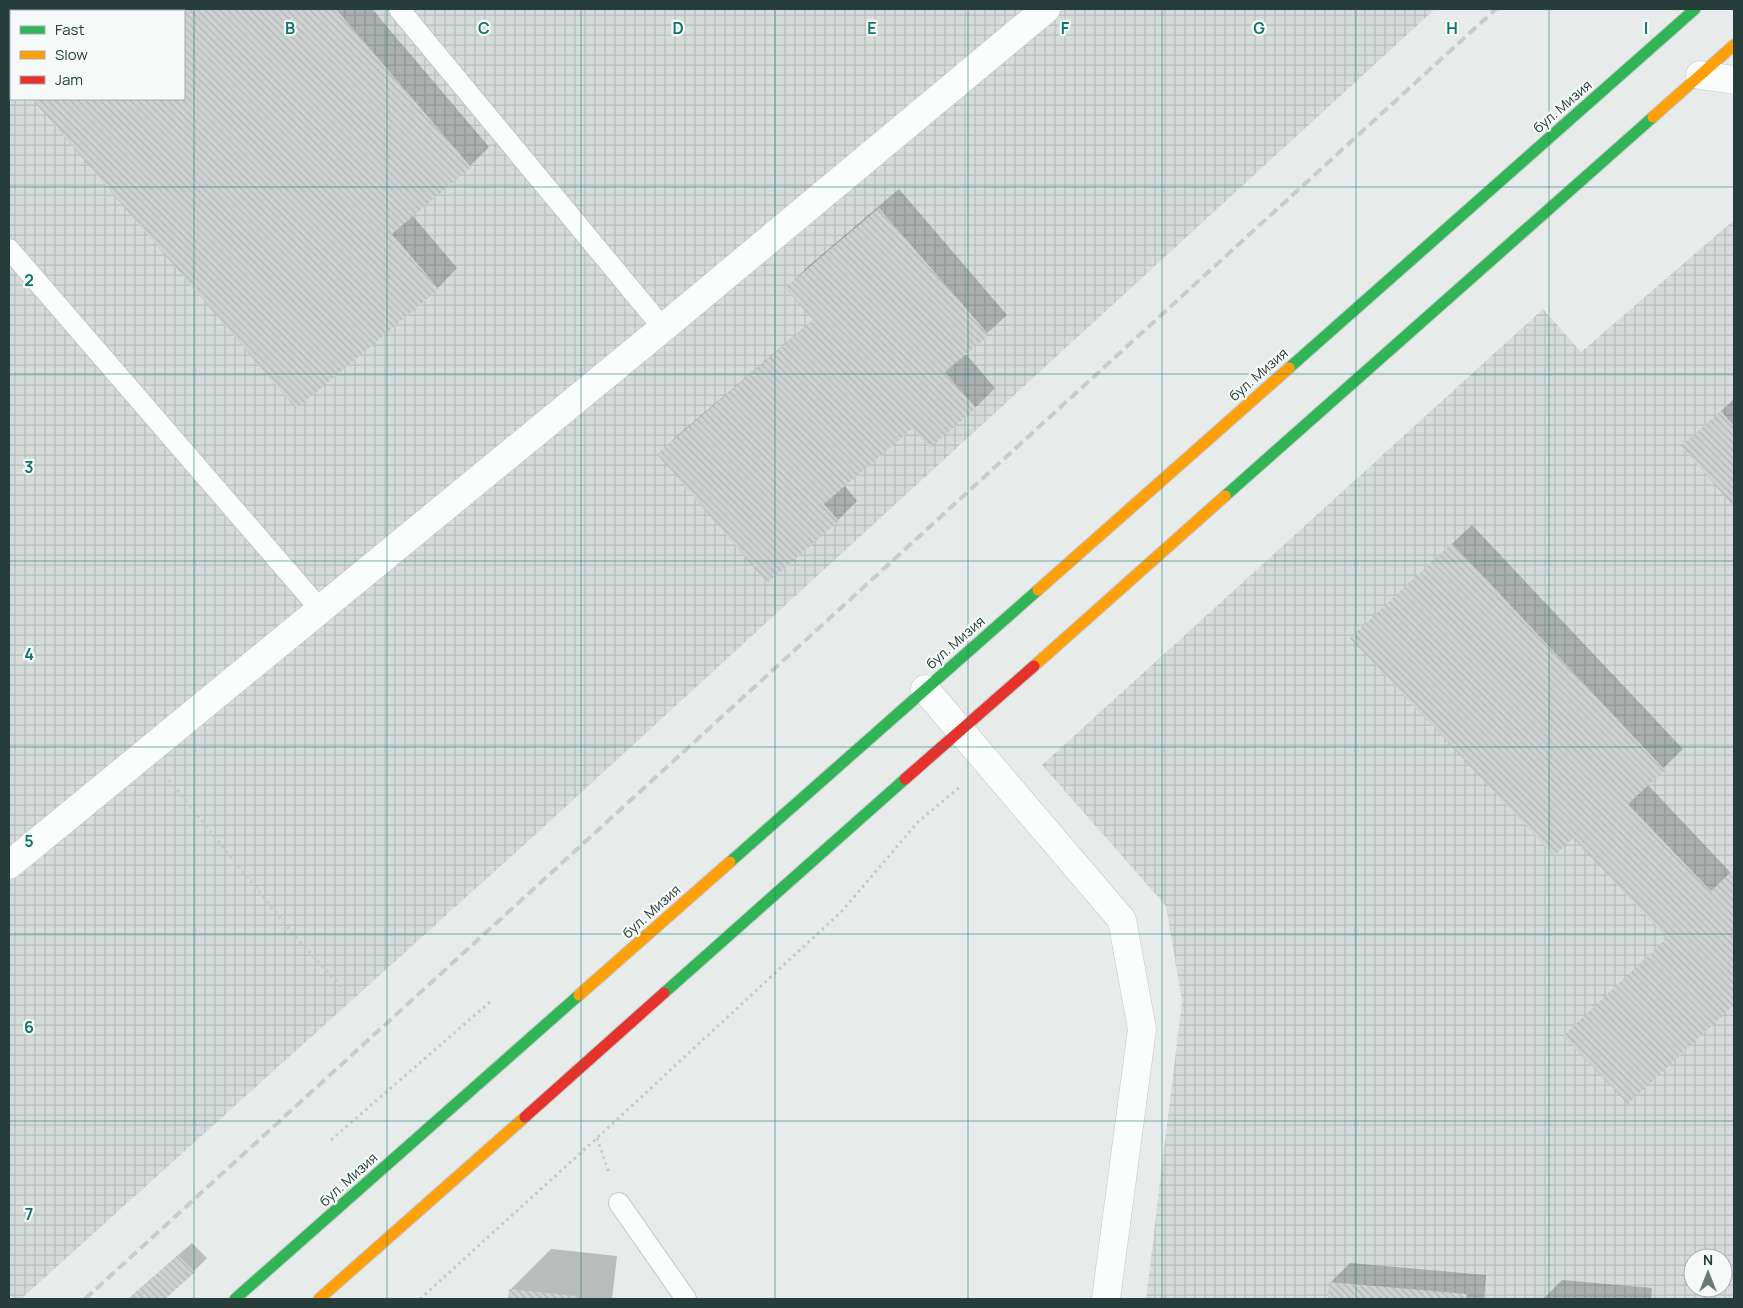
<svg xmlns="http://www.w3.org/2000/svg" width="1743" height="1308" viewBox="0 0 1743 1308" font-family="Manrope,sans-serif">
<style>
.industrial{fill:url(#industrial-grid);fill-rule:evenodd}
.shadow{fill:#0003}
.building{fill:url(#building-back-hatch)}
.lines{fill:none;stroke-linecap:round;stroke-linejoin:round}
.lane-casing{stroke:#c4c8c7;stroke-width:22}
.street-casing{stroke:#c4c8c7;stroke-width:29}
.fast-casing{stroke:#c1c7c5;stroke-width:13}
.slow-casing{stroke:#c1c7c5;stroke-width:13}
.jam-casing{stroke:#c1c7c5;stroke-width:13}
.path{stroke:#c3cac9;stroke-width:3;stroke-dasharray:2.5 4;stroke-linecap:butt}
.lane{stroke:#fbfcfc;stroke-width:20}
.street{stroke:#fbfcfc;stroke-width:28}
.fast{stroke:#30b455;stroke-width:11}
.slow{stroke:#ff9f0a;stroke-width:11}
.jam{stroke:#e5322d;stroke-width:11}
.rail{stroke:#c8cccb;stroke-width:4;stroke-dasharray:10 5;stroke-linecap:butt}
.grid{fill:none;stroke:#0f766e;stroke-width:1;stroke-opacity:0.55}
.labels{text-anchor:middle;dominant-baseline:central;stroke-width:4.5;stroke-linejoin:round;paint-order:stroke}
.street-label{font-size:14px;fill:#263d3a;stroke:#f5faf8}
.grid-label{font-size:16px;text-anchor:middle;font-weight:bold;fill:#0f766e;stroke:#f5faf8;stroke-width:4.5;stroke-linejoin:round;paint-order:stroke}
</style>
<defs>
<pattern id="industrial-grid" width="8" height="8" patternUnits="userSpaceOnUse" patternTransform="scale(1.25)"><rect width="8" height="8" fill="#d5dcda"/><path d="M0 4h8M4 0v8" fill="none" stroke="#b7bebc"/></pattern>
<pattern id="building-back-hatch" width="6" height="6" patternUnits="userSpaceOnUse" patternTransform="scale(1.25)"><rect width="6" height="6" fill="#ced2d1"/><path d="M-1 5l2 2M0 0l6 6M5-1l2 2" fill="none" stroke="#b1b5b4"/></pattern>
</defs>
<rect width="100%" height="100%" fill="#e7ebe9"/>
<path class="industrial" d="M 9,9 L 1435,9 L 536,834 L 21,1299 L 9,1299 ZM 11,11 L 184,11 L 184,99 L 11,99 Z
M 1734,220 L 1734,1299 L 1146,1299 L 1182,1001 L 1166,906 L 1042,765 L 1543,309 L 1581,352 ZM 1693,1258 L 1723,1258 L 1723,1288 L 1693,1288 Z"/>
<path class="shadow" d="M 9,9 L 372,9 L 489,147 L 470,166 L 412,215 L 457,268 L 438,288 L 296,407 L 34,99 L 184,99 L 184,11 L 11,11 L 11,72 L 9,69 Z
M 899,189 L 1007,315 L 965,353 L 995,388 L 976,407 L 930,446 L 914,426 L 844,485 L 857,501 L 838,520 L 658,455 L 678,435 L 814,319 L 787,288 L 806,268 Z
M 1734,399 L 1734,505 L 1683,446 Z
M 1472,525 L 1683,749 L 1647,784 L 1731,873 L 1734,870 L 1734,1003 L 1628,1103 L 1668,938 L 1371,619 Z
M 192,1243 L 207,1258 L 194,1271 L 163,1299 L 128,1299 Z
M 551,1249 L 617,1256 L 612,1299 L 510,1299 L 510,1290 Z
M 1350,1263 L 1486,1275 L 1484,1299 L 1329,1299 L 1330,1283 Z
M 1562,1280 L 1652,1288 L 1651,1299 L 1543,1299 Z"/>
<path class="building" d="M 9,9 L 336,9 L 471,167 L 392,234 L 439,289 L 296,409 L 32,99 L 184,99 L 184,11 L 11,11 L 11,74 L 9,71 Z
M 879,208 L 989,335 L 945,372 L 976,408 L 930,448 L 913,428 L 824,504 L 839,521 L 767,583 L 657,454 L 813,320 L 785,288 Z
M 1721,411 L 1734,426 L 1734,507 L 1681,446 Z
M 1452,543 L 1665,770 L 1628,804 L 1711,891 L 1734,869 L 1734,1005 L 1628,1104 L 1563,1036 L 1667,938 L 1573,838 L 1554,856 L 1350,638 Z
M 178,1255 L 195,1272 L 165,1299 L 128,1299 Z
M 1329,1282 L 1467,1294 L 1466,1299 L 1328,1299 Z
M 509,1289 L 576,1296 L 576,1299 L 508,1299 Z"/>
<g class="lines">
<defs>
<path id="lane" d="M 399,9 L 663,328
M 9,249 L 320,609
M 619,1203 L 686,1299"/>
<path id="street" d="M 1700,75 L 1734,80
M 925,689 L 1122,920 L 1142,1029 L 1106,1299
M 9,865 L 663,328 L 1046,9"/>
<path id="fast" d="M 1289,368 L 1695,9
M 1225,496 L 1653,117
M 730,862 L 1038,590
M 664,993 L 905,779
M 235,1299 L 579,995"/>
<path id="slow" d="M 1653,117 L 1734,45
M 1038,590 L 1289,368
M 1034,666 L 1225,496
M 579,995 L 730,862
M 319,1299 L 525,1117"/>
<path id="jam" d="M 905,779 L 1034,666
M 525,1117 L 664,993"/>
</defs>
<use href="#lane" class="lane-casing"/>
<use href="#street" class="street-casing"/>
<use href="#fast" class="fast-casing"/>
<use href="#slow" class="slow-casing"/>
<use href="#jam" class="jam-casing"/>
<path class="path" d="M 169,780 L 294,935 L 343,989
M 597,1138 L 609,1173
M 331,1140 L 491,1001
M 420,1299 L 597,1138 L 842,911 L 918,822 L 961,786"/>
<use href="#lane" class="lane"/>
<use href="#street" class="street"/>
<use href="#fast" class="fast"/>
<use href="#slow" class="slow"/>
<use href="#jam" class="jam"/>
<path class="rail" d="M 85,1299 L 1496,9"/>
</g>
<path class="grid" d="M 194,9 L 194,1299M 387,9 L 387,1299M 581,9 L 581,1299M 775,9 L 775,1299M 968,9 L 968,1299M 1162,9 L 1162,1299M 1356,9 L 1356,1299M 1549,9 L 1549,1299M 9,187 L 1734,187M 9,374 L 1734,374M 9,561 L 1734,561M 9,747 L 1734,747M 9,934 L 1734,934M 9,1121 L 1734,1121"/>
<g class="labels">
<g class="street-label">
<text transform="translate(1562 106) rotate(-41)">бул. Мизия</text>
<text transform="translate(1258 374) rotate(-41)">бул. Мизия</text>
<text transform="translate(955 642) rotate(-41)">бул. Мизия</text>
<text transform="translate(651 911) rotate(-42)">бул. Мизия</text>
<text transform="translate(348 1179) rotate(-42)">бул. Мизия</text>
</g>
</g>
<g class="grid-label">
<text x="290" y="34">B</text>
<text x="484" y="34">C</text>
<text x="678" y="34">D</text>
<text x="872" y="34">E</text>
<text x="1065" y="34">F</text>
<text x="1259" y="34">G</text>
<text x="1452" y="34">H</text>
<text x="1646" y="34">I</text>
<text x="29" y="286">2</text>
<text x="29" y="473">3</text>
<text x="29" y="660">4</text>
<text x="29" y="847">5</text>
<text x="29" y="1033">6</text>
<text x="29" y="1220">7</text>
</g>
<rect width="1743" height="1308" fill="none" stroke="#263d3a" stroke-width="20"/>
<rect x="10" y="10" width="175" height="90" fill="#f5faf8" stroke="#a2aeac"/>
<rect x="20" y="26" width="25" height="8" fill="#30b455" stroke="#a2aeac"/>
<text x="55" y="35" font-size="15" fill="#263d3a">Fast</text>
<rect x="20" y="51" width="25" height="8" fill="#ff9f0a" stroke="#a2aeac"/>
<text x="55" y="60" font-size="15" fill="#263d3a">Slow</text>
<rect x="20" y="76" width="25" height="8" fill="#e5322d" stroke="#a2aeac"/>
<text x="55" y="85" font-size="15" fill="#263d3a">Jam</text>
<g transform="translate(1708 1273)"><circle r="24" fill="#f5faf8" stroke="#a2aeac"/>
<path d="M0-4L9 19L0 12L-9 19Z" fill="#6a7a77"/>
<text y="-8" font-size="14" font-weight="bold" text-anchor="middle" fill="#263d3a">N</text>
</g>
</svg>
